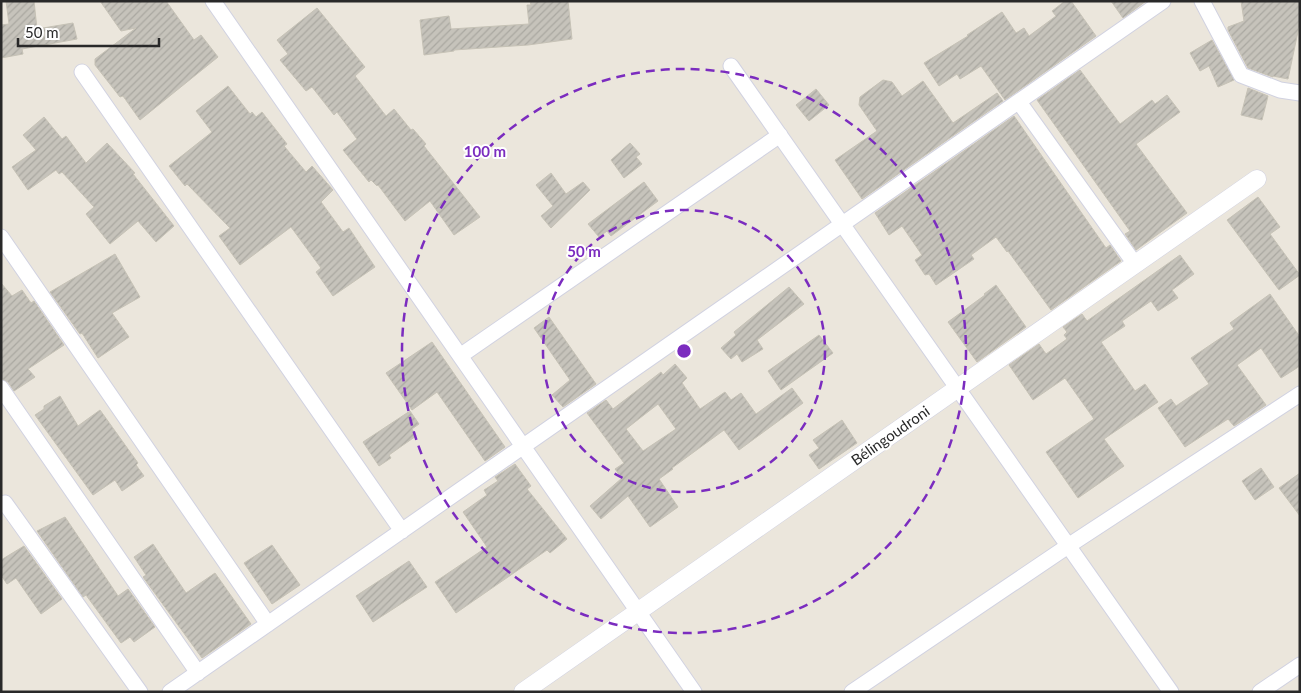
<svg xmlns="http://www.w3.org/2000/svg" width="1301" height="693" viewBox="0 0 1301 693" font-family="Lato,sans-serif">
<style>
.building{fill:url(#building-hatch);stroke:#c6c2b6;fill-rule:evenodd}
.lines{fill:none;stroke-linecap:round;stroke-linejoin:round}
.minor-casing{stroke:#d1d2e1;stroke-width:17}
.tertiary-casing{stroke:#d1d2e1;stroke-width:19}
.minor{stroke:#fff;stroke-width:15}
.tertiary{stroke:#fff;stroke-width:18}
.ring{fill:none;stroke:#7b2cbf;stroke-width:2.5;stroke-dasharray:9 6}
.labels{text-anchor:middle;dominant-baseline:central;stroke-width:4;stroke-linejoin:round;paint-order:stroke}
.street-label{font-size:15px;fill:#292929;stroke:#fff}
.centre{fill:#7b2cbf;stroke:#fff;stroke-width:2.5}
.ring-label{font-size:15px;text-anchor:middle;font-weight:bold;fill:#7b2cbf;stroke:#fff;stroke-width:4;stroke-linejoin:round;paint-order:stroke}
</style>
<defs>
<pattern id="building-hatch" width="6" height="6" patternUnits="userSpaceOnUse" patternTransform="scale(1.25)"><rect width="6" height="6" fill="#c6c3bb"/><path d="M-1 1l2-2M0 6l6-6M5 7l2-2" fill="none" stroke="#aaa8a1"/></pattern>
</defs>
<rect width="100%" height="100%" fill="#ebe6dc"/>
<path class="building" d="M 6,1 L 34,1 L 37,29 L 73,23 L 77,39 L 22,49 L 23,54 L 1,58 L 1,25 L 9,24 Z
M 100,1 L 166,1 L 194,40 L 201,35 L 218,57 L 140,120 L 123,96 L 120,97 L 95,65 L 95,59 L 136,28 L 121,31 Z
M 530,1 L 568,1 L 572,39 L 528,45 L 454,50 L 454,51 L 424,55 L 420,20 L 449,16 L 451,29 L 529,24 L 527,5 L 531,5 Z
M 1065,1 L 1071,1 L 1096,36 L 1005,100 L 981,66 L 960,79 L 957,74 L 939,86 L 924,63 L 968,36 L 967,35 L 1002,12 L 1016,33 L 1024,28 L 1029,36 L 1056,16 L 1052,11 Z
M 1111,1 L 1146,1 L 1123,18 Z
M 1241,1 L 1300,1 L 1300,22 L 1288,79 L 1273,76 L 1273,77 L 1248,68 L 1228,30 L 1228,27 L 1244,21 Z
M 317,8 L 365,67 L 355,76 L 386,116 L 394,109 L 411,130 L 413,129 L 426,144 L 424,146 L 480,217 L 454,235 L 430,201 L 405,221 L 378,185 L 377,186 L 371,180 L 369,182 L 343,150 L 357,139 L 337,112 L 334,115 L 312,87 L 306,91 L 280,60 L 288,54 L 277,40 Z
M 1212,40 L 1234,80 L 1218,87 L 1209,66 L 1200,71 L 1190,53 Z
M 1080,70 L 1120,124 L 1152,100 L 1155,104 L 1167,95 L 1180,112 L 1136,144 L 1187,213 L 1136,250 L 1125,234 L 1130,231 L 1037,100 Z
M 883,80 L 892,82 L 902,96 L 923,81 L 953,123 L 997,93 L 1003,101 L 862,199 L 835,160 L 877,131 L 859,105 L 860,97 Z
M 228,86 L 250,114 L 252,112 L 256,117 L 262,112 L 287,144 L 284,146 L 306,172 L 312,166 L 333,190 L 321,202 L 343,232 L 349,228 L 375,267 L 333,296 L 316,272 L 321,268 L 291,227 L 240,265 L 219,236 L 230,228 L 187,184 L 185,186 L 169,166 L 212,132 L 196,111 Z
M 1248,88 L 1268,96 L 1262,120 L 1241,115 Z
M 816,89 L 829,105 L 809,121 L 796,105 Z
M 1014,116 L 1106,248 L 1110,245 L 1121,261 L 1051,310 L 1008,251 L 1007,252 L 996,237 L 971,255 L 974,259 L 936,285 L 929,274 L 925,275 L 915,260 L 922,255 L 902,226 L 889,235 L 875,213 Z
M 44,117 L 62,139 L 66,136 L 86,163 L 107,143 L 135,173 L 133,174 L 174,226 L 156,242 L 138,221 L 110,244 L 86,214 L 94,207 L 62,172 L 59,174 L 56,170 L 28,190 L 12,167 L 36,150 L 23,135 Z
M 630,143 L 640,154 L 636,157 L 642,164 L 624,178 L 611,160 Z
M 551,173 L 566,194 L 583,182 L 590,190 L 551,228 L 541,216 L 553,206 L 536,185 Z
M 644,182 L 658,201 L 611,236 L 607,231 L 599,237 L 588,224 Z
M 1258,197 L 1280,227 L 1270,234 L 1300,275 L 1279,290 L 1227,220 Z
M 115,254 L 140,297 L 112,313 L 129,337 L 98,358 L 82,333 L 80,334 L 50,292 Z
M 1180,255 L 1194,274 L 1172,290 L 1178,298 L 1158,311 L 1151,301 L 1122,321 L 1125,326 L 1101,342 L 1135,391 L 1145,384 L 1158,402 L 1104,439 L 1124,466 L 1078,498 L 1046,452 L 1094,419 L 1065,378 L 1033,400 L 1009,365 L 1039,344 L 1046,354 L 1067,339 L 1064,335 L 1067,332 L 1063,327 L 1082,314 L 1087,321 Z
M 1,283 L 12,296 L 22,290 L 31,303 L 34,301 L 64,345 L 28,369 L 35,377 L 14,391 L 8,382 L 1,379 Z
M 996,285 L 1026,327 L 977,362 L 948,322 L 985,295 L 984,294 Z
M 789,287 L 804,304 L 757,340 L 763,349 L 742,362 L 737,354 L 731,359 L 721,348 L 736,335 L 734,332 Z
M 1270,294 L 1300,337 L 1300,366 L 1281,378 L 1261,348 L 1237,365 L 1266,405 L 1234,426 L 1228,419 L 1185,447 L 1158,408 L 1171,399 L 1176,406 L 1209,384 L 1191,358 L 1234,329 L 1230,323 Z
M 549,317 L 596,384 L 563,407 L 552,395 L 570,380 L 534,328 Z
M 819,335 L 833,353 L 781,390 L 768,371 Z
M 432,342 L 505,447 L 485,461 L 437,392 L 412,410 L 386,373 Z
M 675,364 L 687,378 L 682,383 L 700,409 L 725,392 L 731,400 L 741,393 L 756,414 L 792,388 L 803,403 L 739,450 L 724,430 L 672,468 L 673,469 L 659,479 L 678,507 L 650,527 L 628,496 L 601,519 L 590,506 L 622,478 L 615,469 L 624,463 L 587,413 L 606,400 L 613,409 L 661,372 L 663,375 ZM 658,404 L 676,429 L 643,451 L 626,429 Z
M 60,396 L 78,426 L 100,410 L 138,463 L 136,465 L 144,476 L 122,491 L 115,480 L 93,495 L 35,415 L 44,409 L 44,406 Z
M 410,411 L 419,424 L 412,429 L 416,436 L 389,455 L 391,458 L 379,466 L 363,442 Z
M 842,420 L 857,443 L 819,469 L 809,455 L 819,448 L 813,440 Z
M 515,464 L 531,486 L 527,489 L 567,539 L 550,553 L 547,550 L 456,613 L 435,582 L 487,547 L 463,512 L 487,495 L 484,490 L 498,481 L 495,477 Z
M 1261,468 L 1274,487 L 1255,500 L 1242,481 Z
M 1300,473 L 1300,516 L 1279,488 Z
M 65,517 L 118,596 L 128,589 L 155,627 L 134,642 L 130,637 L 121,643 L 86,595 L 83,597 L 37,531 Z
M 153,544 L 186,593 L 215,573 L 251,624 L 202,658 L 143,577 L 146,575 L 134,557 Z
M 272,545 L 300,585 L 272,604 L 244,563 Z
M 24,546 L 62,599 L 41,614 L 16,578 L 7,584 L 1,575 L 1,560 Z
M 409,561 L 427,587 L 373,622 L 356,596 Z"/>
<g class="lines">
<defs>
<path id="minor" d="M 213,1 L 694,692
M 1202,1 L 1241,75 L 1280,90 L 1300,93
M 731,66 L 1171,692
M 82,72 L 402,531
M 1019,102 L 1135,264
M 1,237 L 268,624
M 460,356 L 780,135
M 1,388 L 198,673
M 5,503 L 140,692
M 170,692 L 1163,1
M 852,692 L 1068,546 L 1300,394
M 1260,692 L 1300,665"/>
<path id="tertiary" d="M 523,692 L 1257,179"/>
</defs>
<use href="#minor" class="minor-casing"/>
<use href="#tertiary" class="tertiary-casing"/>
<use href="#minor" class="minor"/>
<use href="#tertiary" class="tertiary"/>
</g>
<g class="ring">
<circle cx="684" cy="351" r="141"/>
<circle cx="684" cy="351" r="282"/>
</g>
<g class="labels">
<g class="street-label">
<text transform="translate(890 435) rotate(-35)">Bélingoudroni</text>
</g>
</g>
<circle cx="684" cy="351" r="8" class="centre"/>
<g class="ring-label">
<text x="485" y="157">100 m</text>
<text x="584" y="257">50 m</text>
</g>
<rect width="1301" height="693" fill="none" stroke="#292929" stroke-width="5"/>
<path d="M18 38v8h141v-8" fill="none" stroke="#292929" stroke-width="2.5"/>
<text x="25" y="38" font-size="15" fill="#292929" stroke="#ffffff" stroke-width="4" paint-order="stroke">50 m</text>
</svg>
